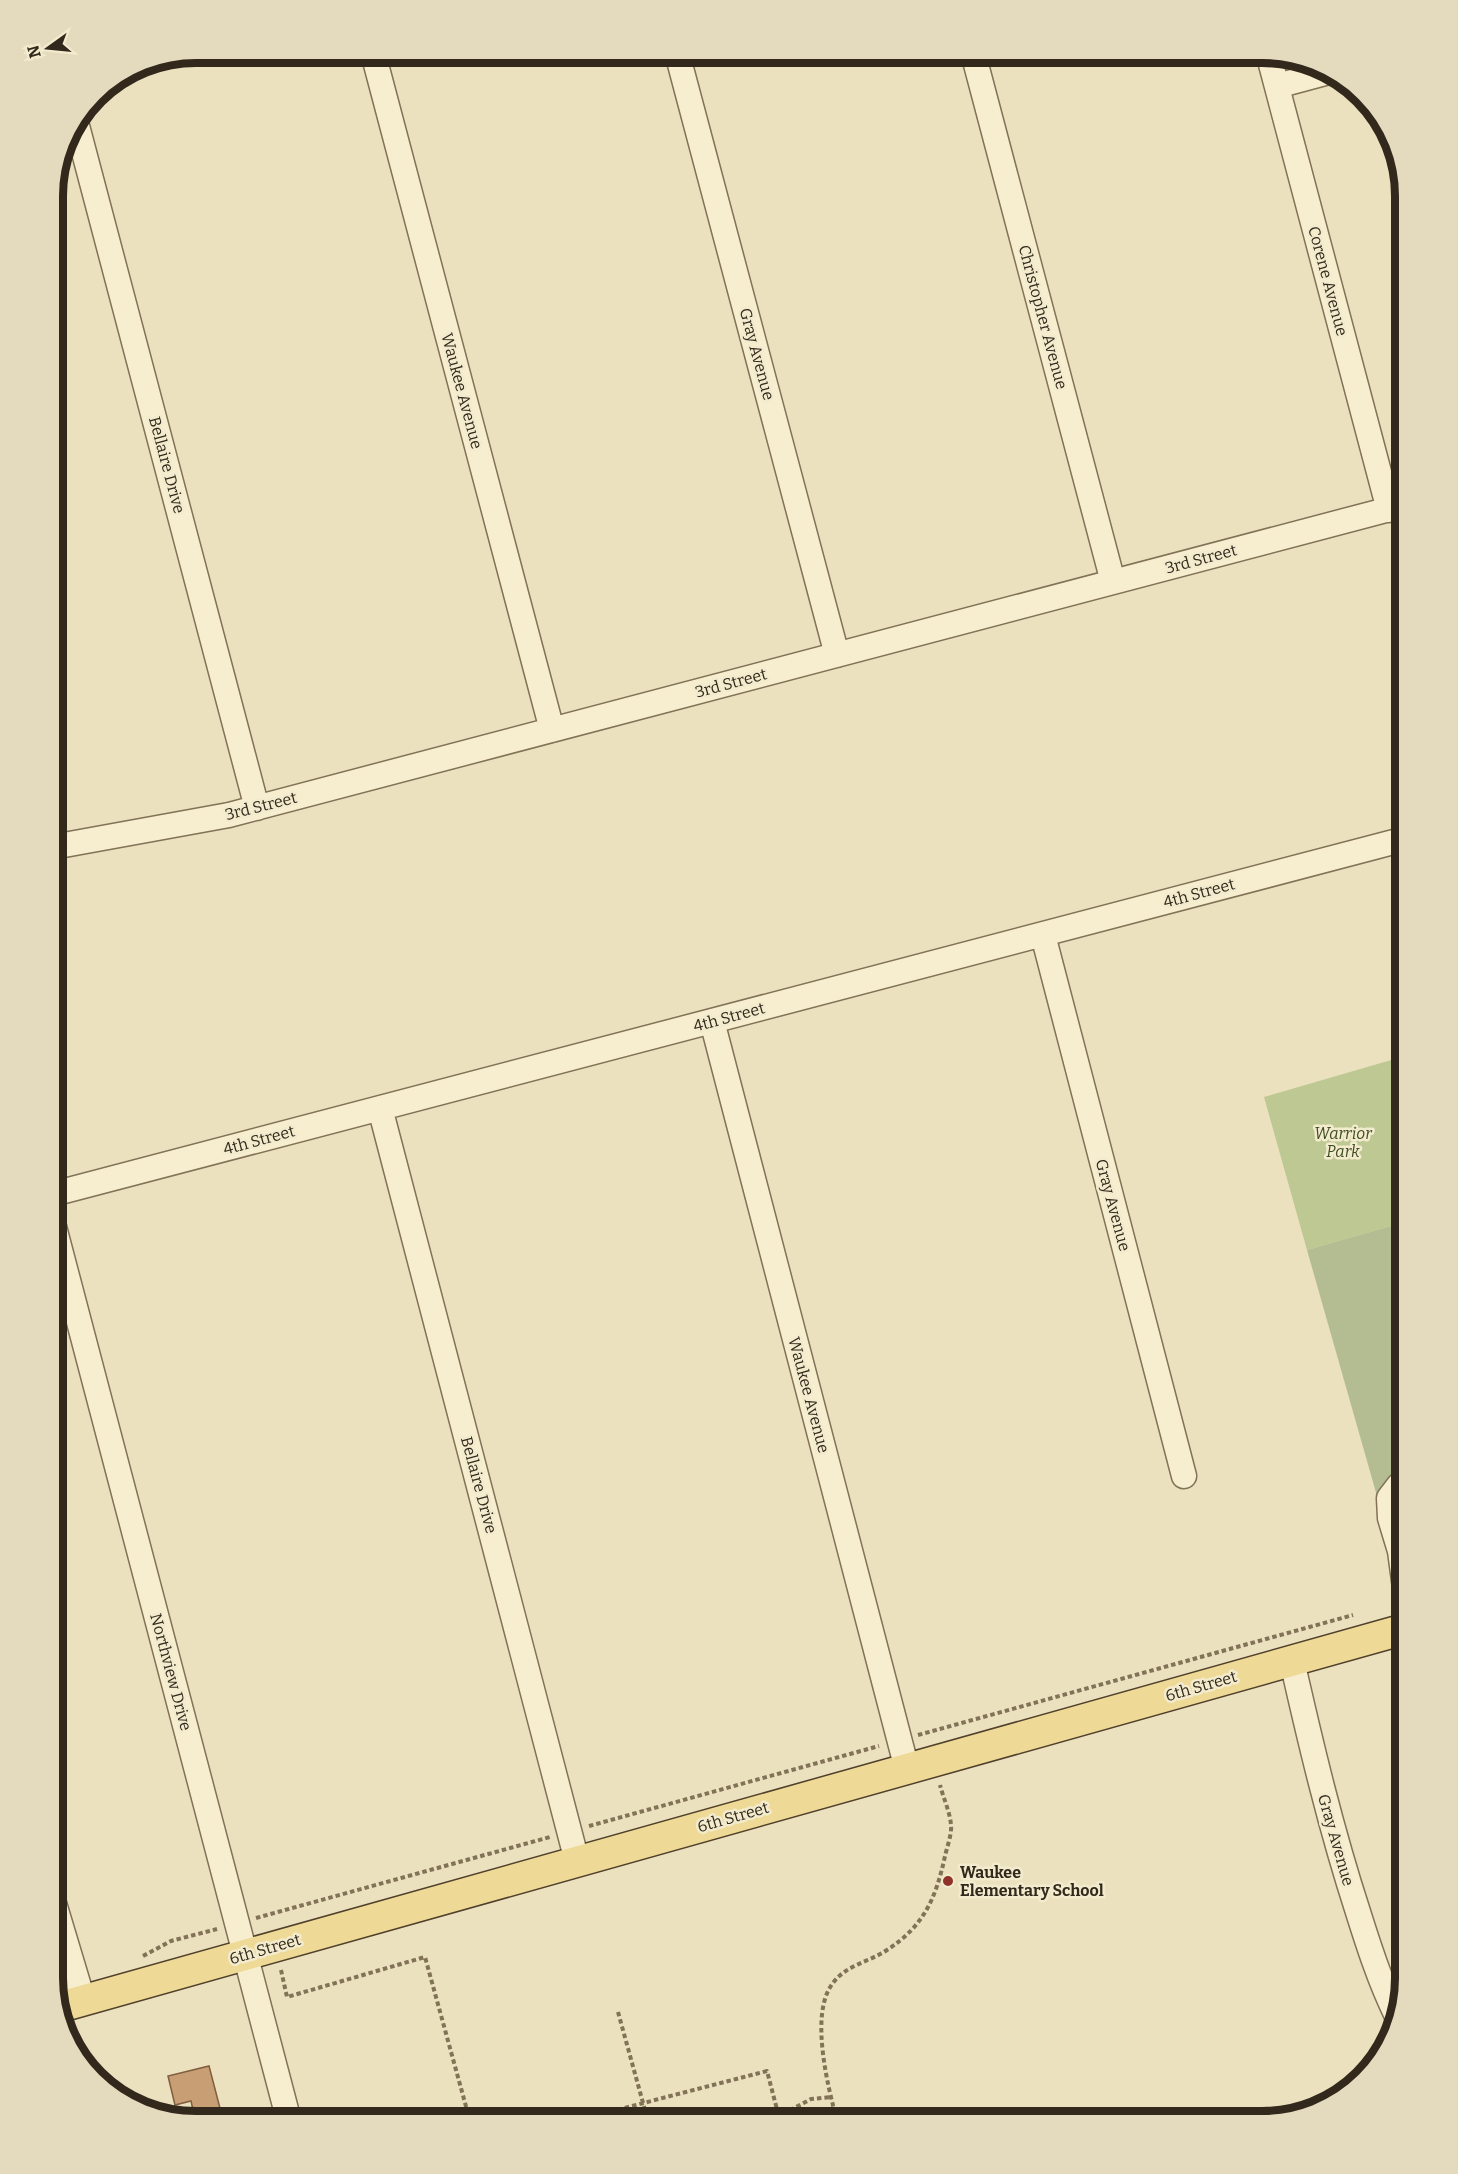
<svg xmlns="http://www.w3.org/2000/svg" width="1458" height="2174" viewBox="0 0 1458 2174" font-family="Bitter,serif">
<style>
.green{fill:#bdc893}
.cemetery{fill:#b4bd92}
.building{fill:#c89e75;stroke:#805e3e;stroke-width:1.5}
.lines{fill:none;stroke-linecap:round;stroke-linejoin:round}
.minor-casing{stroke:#827257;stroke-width:27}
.major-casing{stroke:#50402c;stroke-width:33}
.path{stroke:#827257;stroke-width:4;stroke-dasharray:4.5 3;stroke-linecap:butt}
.minor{stroke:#f7eed0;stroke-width:24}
.major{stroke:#eeda96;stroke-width:30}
.poi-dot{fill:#8e322a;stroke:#f3ebcd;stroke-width:2}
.labels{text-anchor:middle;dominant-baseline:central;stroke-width:5;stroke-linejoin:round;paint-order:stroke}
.street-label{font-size:16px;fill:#32281c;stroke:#f3ebcd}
.park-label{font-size:16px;font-style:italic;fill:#3f4e23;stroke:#f3ebcd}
.poi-label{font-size:16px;font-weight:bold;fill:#32281c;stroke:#f3ebcd;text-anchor:start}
.rim{fill:none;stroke:#32281c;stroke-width:8}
</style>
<rect width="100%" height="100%" fill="#ebe1be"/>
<path class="green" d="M 1405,1056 L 1405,1222 L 1307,1250 L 1264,1097 Z
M 1358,2077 L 1333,2102 L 1265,2121 Z"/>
<path class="cemetery" d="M 1405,1222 L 1405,1590 L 1404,1591 L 1307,1250 Z"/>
<path class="building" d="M 209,2066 L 221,2112 L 195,2119 L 191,2101 L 175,2105 L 168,2076 Z"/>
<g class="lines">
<defs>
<path id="minor" d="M 373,53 L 552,730
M 677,53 L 837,655
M 973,53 L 1113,582
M 1268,53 L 1389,510
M 1277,86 L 1329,72
M 76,122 L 257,808
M 53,847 L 229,815 L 1405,505
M 1043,935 L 1184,1476
M 712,1021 L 907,1769
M 380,1108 L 577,1861
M 53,1194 L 1405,839
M 53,1223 L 289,2121
M 1400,1551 L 1390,1518 L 1389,1498 L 1399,1485 L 1405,1484
M 1405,1588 L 1400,1551 L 1405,1540
M 1292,1661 C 1311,1745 1331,1829 1358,1912 C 1369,1947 1380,1981 1396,2014
M 53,1900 L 83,2000"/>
<path id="major" d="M 60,2007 L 1405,1629"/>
</defs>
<use href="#minor" class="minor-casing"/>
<use href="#major" class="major-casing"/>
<path class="path" d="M 1401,1655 L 1405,1669
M 918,1735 L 1353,1615
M 589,1826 L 879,1746
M 256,1918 L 550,1837
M 143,1956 L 171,1941 L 217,1929
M 281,1970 L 287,1997 L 425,1957 L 470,2121
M 618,2012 L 648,2121
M 574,2121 L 767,2071 L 779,2117
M 770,2121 L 811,2099 L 831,2097
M 837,2121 C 828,2087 809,2013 833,1983 C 846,1965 869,1962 887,1950 C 924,1926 936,1898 945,1856 C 947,1847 952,1834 951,1825 C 950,1812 943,1797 940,1785"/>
<use href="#minor" class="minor"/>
<use href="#major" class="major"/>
</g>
<circle class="poi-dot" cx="948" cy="1881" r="6"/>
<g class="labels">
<g class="street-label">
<text transform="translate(1328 281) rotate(75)">Corene Avenue</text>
<text transform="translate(1043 317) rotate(75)">Christopher Avenue</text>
<text transform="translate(757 354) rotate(75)">Gray Avenue</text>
<text transform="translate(462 391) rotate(75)">Waukee Avenue</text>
<text transform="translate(167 465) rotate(75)">Bellaire Drive</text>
<text transform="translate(1201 559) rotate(-15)">3rd Street</text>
<text transform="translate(731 683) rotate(-15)">3rd Street</text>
<text transform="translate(261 806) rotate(-14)">3rd Street</text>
<text transform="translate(1199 893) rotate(-15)">4th Street</text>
<text transform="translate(729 1017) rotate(-15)">4th Street</text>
<text transform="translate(259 1140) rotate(-15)">4th Street</text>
<text transform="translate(1113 1205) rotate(75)">Gray Avenue</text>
<text transform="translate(809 1395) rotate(75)">Waukee Avenue</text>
<text transform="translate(479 1485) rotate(75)">Bellaire Drive</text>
<text transform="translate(171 1672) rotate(75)">Northview Drive</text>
<text transform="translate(1201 1686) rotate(-16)">6th Street</text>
<text transform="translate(733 1817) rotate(-16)">6th Street</text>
<text transform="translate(1336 1840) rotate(74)">Gray Avenue</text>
<text transform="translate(265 1949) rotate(-16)">6th Street</text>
</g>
<g class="park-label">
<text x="1343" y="1133">Warrior<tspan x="1343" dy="18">Park</tspan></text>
</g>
<g class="poi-label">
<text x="960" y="1872">Waukee<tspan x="960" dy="18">Elementary School</tspan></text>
</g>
</g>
<path d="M0 0H1458V2174H0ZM196 63H1262A133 133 0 0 1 1395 196V1978A133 133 0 0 1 1262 2111H196A133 133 0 0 1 63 1978V196A133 133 0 0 1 196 63Z" fill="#e4dbbf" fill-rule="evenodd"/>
<path class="rim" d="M196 63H1262A133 133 0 0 1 1395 196V1978A133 133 0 0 1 1262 2111H196A133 133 0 0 1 63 1978V196A133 133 0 0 1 196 63Z"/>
<g transform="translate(48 48) rotate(255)" stroke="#f3ebcd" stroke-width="4.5" paint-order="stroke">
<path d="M0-4.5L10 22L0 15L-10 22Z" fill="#32281c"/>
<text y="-9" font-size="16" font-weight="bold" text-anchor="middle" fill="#32281c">N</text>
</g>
</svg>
